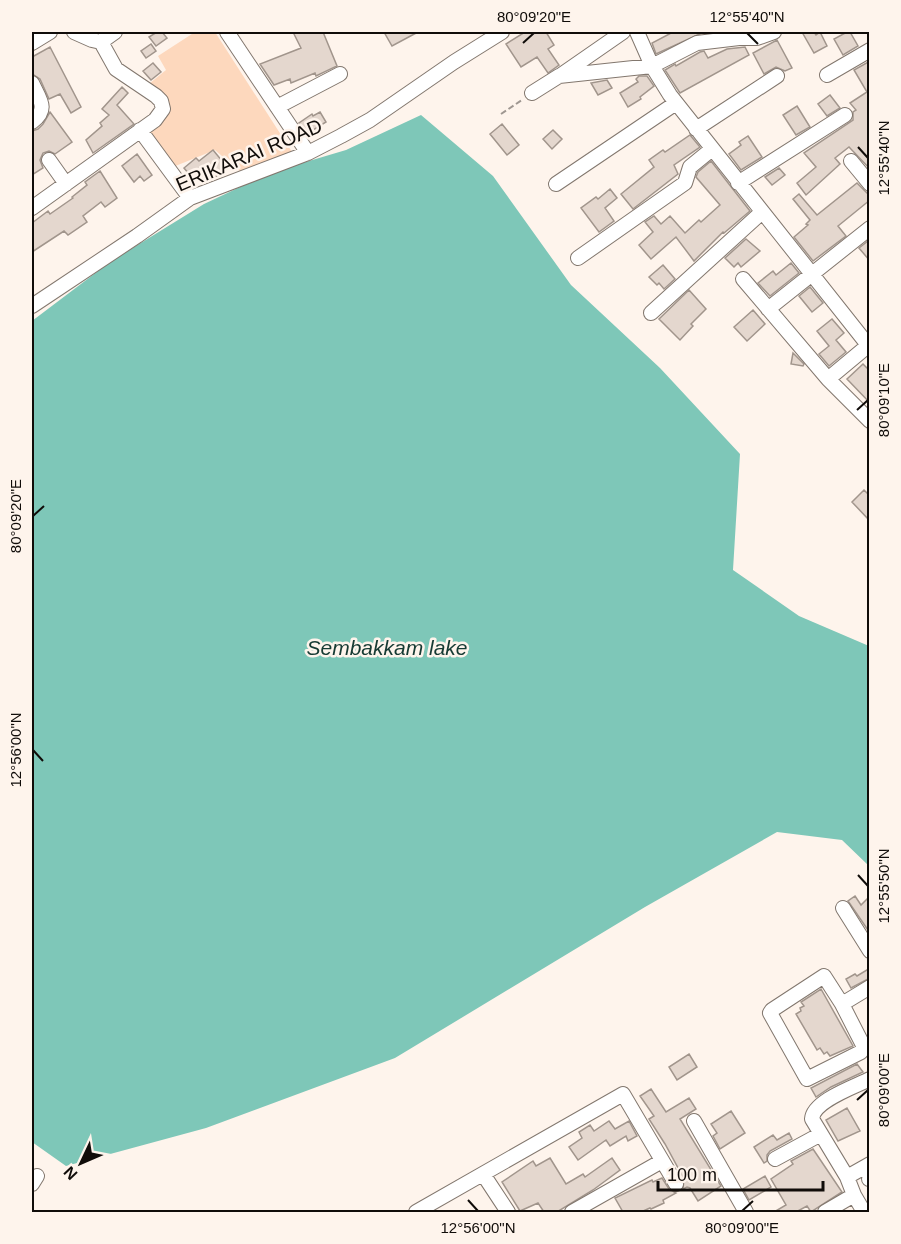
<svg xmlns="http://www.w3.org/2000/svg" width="901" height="1244" viewBox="0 0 901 1244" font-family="Helvetica,sans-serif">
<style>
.green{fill:#fdd8bd}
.water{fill:#7ec7b8}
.building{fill:#e4d7ce;stroke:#a1958c;stroke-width:1.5}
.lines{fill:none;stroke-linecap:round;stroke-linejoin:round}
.minor-casing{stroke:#82776e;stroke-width:16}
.path{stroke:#9f9791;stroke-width:2;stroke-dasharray:6 3;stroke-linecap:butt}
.minor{stroke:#fff;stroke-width:14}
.ticks{fill:none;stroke:#100c09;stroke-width:2}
.labels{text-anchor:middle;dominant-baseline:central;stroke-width:5;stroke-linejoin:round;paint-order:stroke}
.street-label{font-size:20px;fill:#100c09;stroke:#fef4ec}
.water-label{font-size:21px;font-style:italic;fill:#163a33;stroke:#fef4ec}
.neatline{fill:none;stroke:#100c09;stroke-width:2}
.ticks-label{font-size:15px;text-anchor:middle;fill:#100c09}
</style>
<rect width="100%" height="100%" fill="#fef4ec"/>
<path class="green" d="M 195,32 L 215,32 L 292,152 L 243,174 L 215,150 L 168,169 L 140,130 L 161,113 L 144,88 L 166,70 L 158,56 Z"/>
<path class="water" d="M 421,115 L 493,176 L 571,285 L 660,368 L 740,454 L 733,570 L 799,616 L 869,646 L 869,866 L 842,840 L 777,832 L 645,907 L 395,1058 L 206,1128 L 66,1166 L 32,1142 L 32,321 L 110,262 L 204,204 L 272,172 L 346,150 Z"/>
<path class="building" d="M 157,32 L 162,32 L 167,38 L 156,46 L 149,37 Z
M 293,32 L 323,32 L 337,66 L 316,76 L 315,73 L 291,83 L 290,79 L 274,85 L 260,64 L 301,48 Z
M 384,32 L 418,32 L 392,46 Z
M 525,32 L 546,32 L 554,45 L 548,49 L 559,65 L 548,73 L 537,57 L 521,67 L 506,44 Z
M 673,32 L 704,32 L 656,54 L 652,43 Z
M 802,32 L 814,32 L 816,35 L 820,32 L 827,46 L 814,53 Z
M 847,32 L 850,32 L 858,46 L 843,55 L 834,39 Z
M 777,40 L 792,68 L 785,71 L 776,67 L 764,74 L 753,53 Z
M 151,44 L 156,51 L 146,58 L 141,51 Z
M 50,47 L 81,107 L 71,113 L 60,94 L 49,99 L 40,79 L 32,74 L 32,57 Z
M 745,47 L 749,55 L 680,93 L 665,70 L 675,64 L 676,66 L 700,52 L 704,51 L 708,58 L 727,49 Z
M 870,61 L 870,169 L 849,147 L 835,158 L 840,164 L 806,195 L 797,183 L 816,167 L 804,153 L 853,120 L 853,112 L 856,110 L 850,103 L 867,92 L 854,70 Z
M 153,63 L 161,72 L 151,80 L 143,71 Z
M 639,76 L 647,76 L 654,86 L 640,97 L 641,99 L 628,107 L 620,93 L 638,82 L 636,79 Z
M 607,80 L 612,88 L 598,95 L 591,83 Z
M 122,87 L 128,93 L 117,105 L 134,124 L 93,153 L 86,140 L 102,126 L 100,123 L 109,115 L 102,109 Z
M 830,95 L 840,108 L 827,116 L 818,104 Z
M 797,106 L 810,127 L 796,135 L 783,115 Z
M 50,112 L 72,142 L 55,154 L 49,151 L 43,153 L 40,160 L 43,168 L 32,175 L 32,131 L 38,129 L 43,124 Z
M 320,112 L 326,122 L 310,132 L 309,130 L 305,133 L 299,123 L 312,114 L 313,116 Z
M 502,124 L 519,145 L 507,155 L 490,134 Z
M 553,130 L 562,139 L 552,149 L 543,139 Z
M 690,135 L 700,147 L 674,165 L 678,174 L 633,209 L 621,194 L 654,167 L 649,160 L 663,150 L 665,152 Z
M 748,136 L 762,157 L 741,170 L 729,154 L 741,145 L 739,142 Z
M 213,150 L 228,168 L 215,177 L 212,174 L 206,179 L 203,175 L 195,181 L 184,168 L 196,158 L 199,161 Z
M 137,154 L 152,175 L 144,181 L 140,176 L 134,182 L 122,166 Z
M 711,161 L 750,211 L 724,233 L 723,232 L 694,261 L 676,237 L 651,259 L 639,245 L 653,232 L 645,222 L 654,216 L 661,224 L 670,216 L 685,233 L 699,220 L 701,222 L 720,205 L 696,177 L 698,172 Z
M 779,168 L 785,175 L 772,185 L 765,177 Z
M 100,171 L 117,198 L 105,207 L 101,202 L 83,216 L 87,222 L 68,235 L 64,231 L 32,252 L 32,223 L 48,211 L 50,214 L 73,198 L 72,197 L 87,185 L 85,182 Z
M 857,183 L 870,196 L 870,200 L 838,226 L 846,236 L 813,261 L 794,237 L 808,225 L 806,224 L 810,220 L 793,199 L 799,194 L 817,215 Z
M 610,189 L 617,198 L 605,208 L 614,221 L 599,232 L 581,208 L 596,197 L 598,199 Z
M 746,239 L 760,251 L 741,267 L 738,263 L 734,267 L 725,258 Z
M 868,241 L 870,242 L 870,261 L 859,248 Z
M 791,263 L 799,273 L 770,296 L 758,283 L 773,271 L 776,275 Z
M 663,265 L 675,279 L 664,289 L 659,283 L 657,285 L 649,277 Z
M 810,287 L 823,303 L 812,312 L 799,296 Z
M 689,290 L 706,309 L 691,324 L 693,326 L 680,340 L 659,319 Z
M 753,310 L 765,324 L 747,341 L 734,327 Z
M 832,319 L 844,333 L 836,340 L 846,352 L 829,366 L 819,354 L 829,346 L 817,331 Z
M 793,353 L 804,364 L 803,366 L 791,364 Z
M 863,364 L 870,371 L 870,403 L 847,379 Z
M 864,490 L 870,496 L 870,521 L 852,502 Z
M 855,896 L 861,905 L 870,896 L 870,933 L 848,901 Z
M 870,968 L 870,978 L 851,988 L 846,979 L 855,974 L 857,976 Z
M 821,989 L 853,1046 L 830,1056 L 827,1052 L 824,1054 L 820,1048 L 817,1050 L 796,1014 L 801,1011 L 800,1008 L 804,1006 L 801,1002 Z
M 689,1054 L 697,1067 L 677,1080 L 669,1067 Z
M 857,1064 L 863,1072 L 831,1087 L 816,1097 L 811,1088 Z
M 651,1089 L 666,1112 L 689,1098 L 696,1109 L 680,1119 L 721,1186 L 698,1201 L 690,1188 L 687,1187 L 683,1189 L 684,1179 L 665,1144 L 649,1119 L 654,1116 L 640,1096 Z
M 847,1108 L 860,1131 L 838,1141 L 826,1120 Z
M 731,1111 L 745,1133 L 720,1149 L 713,1136 L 717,1133 L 711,1124 Z
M 609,1121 L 615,1129 L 629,1121 L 637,1136 L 628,1141 L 626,1136 L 610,1146 L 606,1140 L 578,1160 L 569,1147 L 582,1138 L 579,1132 L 590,1125 L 594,1131 Z
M 789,1133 L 792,1139 L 770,1151 L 767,1155 L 767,1161 L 764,1163 L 754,1147 L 773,1135 L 777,1140 Z
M 813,1149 L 842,1192 L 811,1212 L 807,1206 L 796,1212 L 774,1212 L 786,1205 L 771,1179 L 793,1164 L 791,1161 Z
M 550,1158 L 566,1184 L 583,1174 L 585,1177 L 612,1158 L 620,1170 L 593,1190 L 557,1212 L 544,1212 L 538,1203 L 520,1211 L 502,1182 L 533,1161 L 536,1166 Z
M 765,1176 L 771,1187 L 749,1200 L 743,1189 Z
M 662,1178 L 669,1189 L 676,1193 L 663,1200 L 664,1203 L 651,1209 L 650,1208 L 641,1212 L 623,1212 L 615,1198 L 652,1180 L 653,1182 Z"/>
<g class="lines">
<defs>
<path id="minor" d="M 74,32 L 92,40 L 101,42 L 115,32
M 227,32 L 308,153
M 637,32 L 652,66 L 670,95 L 868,345
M 32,43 L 50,32
M 561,75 L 623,32
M 827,75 L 870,50
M 32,83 C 40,100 49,109 32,122
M 532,93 L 559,76 L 652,66 L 697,43 L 739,38 L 757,38 L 774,32
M 277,107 L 340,74
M 696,129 L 777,76
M 140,130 L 190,198
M 49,160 L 66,184
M 851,161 L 870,184
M 738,183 L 845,115
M 556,184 L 676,103
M 32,208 L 155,120 L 163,109 L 161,101 L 156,96 L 116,69 L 101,42
M 578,258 L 685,183 L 690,167 L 712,149
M 743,279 L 828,379 L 870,421
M 32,306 L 137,236 L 190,198 L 308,153 L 341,136 L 370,120 L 454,62 L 502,32
M 768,309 L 870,228
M 651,313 L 762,212
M 828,379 L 870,344
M 843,908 L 870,951
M 824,976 L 842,1004 L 864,1047 L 861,1052 L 807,1079 L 770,1013 L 772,1010 Z
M 842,1004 L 870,987
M 694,1121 L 746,1212
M 775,1159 L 821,1134
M 483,1174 L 508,1212
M 847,1177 L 812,1119 C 813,1101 854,1087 870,1079
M 869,1179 L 870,1179
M 32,1184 L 37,1176
M 854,1195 L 864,1212
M 416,1212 L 623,1094 L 676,1184
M 572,1212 L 662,1161
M 825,1212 L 854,1195 L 847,1177 L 870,1164"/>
</defs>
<use href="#minor" class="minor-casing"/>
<path class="path" d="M 501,114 L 522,100"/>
<use href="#minor" class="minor"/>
</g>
<path class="ticks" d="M 747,33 L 758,44M 523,43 L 534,33M 858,147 L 868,158M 857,410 L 868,400M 33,516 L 44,506M 33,750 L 43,761M 858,875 L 868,886M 857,1100 L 868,1090M 468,1200 L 478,1211M 742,1211 L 753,1201"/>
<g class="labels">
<g class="street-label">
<text transform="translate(249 155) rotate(-23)">ERIKARAI ROAD</text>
</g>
<g class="water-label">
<text x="387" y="647">Sembakkam lake</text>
</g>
</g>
<rect width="901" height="1244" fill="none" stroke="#fef4ec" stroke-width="66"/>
<g transform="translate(81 1163) rotate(226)" stroke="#fef4ec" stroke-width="4.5" paint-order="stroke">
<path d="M0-4.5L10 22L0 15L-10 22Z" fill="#100c09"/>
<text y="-9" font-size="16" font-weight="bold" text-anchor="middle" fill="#100c09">N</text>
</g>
<path d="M658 1181v9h165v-9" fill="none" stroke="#100c09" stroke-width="3"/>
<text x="667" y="1181" font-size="18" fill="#100c09" stroke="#fef4ec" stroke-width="4.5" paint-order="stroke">100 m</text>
<rect x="33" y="33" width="835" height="1178" class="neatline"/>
<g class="ticks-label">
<text x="534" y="22">80°09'20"E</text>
<text x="747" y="22">12°55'40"N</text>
<text transform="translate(884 158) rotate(-90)" y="5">12°55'40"N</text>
<text transform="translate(884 400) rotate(-90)" y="5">80°09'10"E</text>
<text transform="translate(16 516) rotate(-90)" y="5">80°09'20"E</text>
<text transform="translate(16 750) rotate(-90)" y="5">12°56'00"N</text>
<text transform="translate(884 886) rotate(-90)" y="5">12°55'50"N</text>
<text transform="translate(884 1090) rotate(-90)" y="5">80°09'00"E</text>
<text x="478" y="1233">12°56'00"N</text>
<text x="742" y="1233">80°09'00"E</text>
</g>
</svg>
